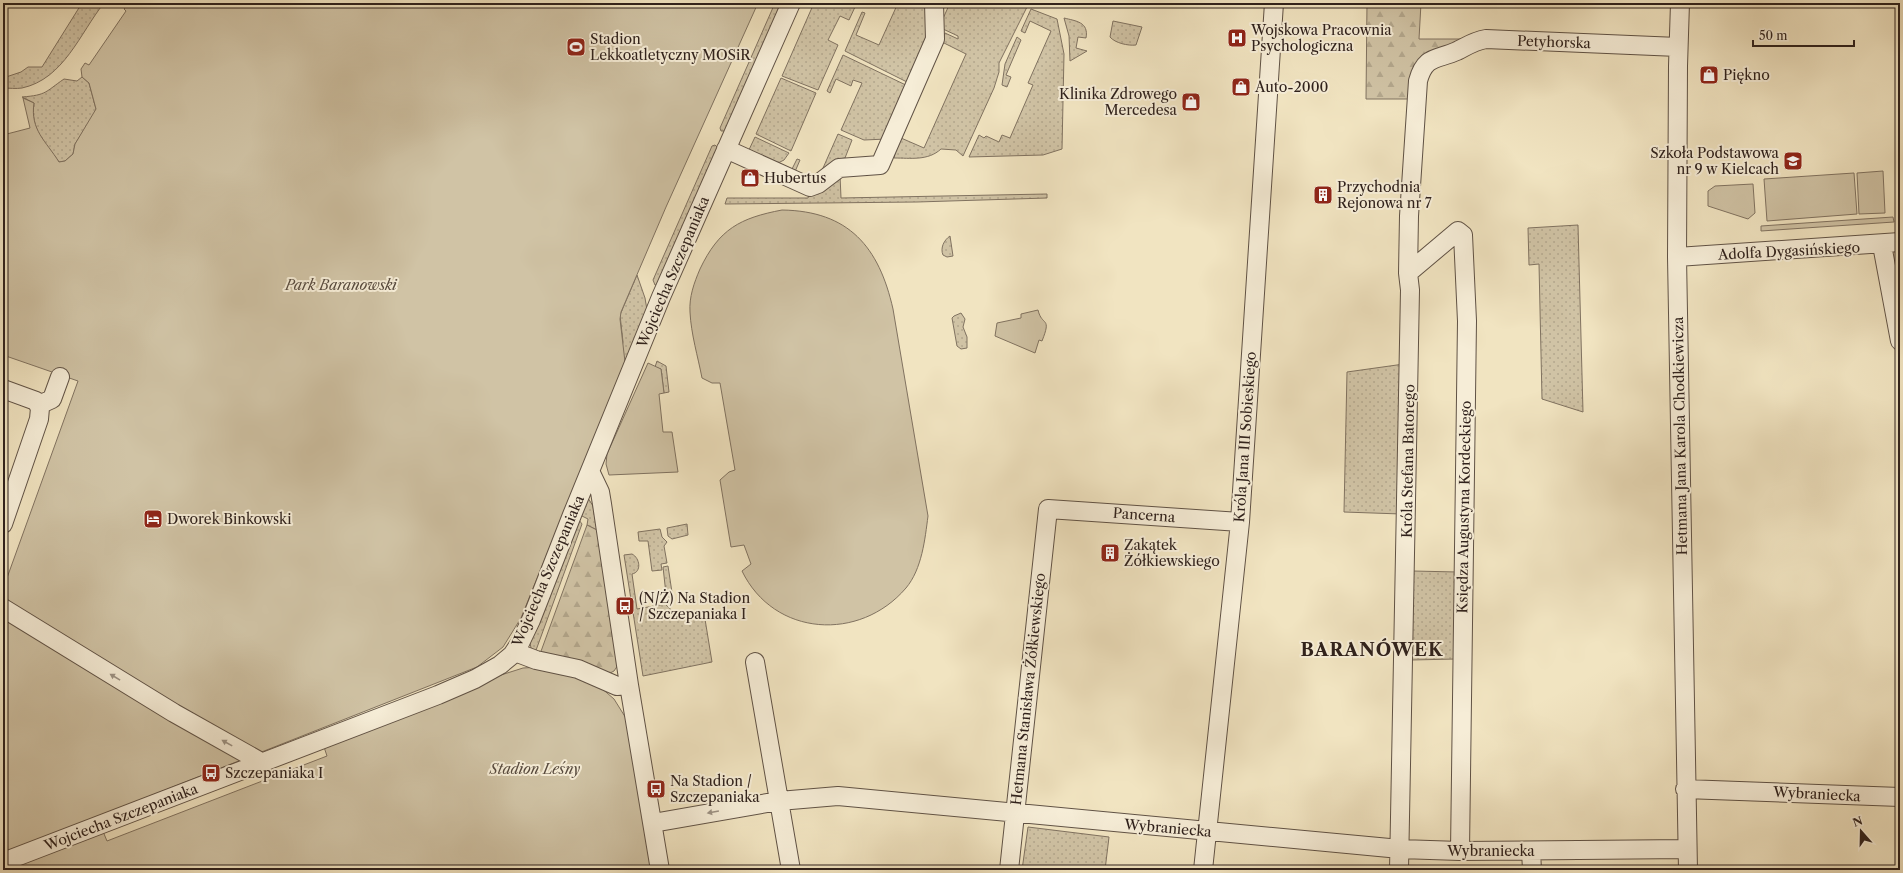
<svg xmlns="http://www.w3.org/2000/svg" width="1903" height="873" viewBox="0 0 1903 873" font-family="'Libre Caslon Text',serif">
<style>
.grass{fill:url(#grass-dots);stroke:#807260}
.forest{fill:url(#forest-firs);stroke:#807260}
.park{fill:#d0c3a5;stroke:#807260}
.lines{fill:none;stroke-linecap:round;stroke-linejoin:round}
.minor-casing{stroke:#605245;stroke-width:20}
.minor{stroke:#f6edd7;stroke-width:18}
.oneway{fill:#9c9183}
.labels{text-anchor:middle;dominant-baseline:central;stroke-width:4;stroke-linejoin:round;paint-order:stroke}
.poi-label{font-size:14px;fill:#2f211c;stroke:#f6edd7;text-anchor:start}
.street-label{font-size:14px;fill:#2f211c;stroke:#f6edd7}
.park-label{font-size:14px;font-style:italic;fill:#574a3e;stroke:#f6edd7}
.district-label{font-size:18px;font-weight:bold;letter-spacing:1px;fill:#2f211c;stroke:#f6edd7}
</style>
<defs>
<pattern id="grass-dots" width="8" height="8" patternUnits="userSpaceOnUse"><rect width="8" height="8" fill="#d0c3a5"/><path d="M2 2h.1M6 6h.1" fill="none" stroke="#b3a78d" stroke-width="1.8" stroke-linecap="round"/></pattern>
<pattern id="forest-firs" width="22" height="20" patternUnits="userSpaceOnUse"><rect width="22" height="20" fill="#d0c3a5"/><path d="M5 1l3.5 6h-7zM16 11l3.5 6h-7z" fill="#b3a78d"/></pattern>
</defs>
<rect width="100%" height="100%" fill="#f1e4c1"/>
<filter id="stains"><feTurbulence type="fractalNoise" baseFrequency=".005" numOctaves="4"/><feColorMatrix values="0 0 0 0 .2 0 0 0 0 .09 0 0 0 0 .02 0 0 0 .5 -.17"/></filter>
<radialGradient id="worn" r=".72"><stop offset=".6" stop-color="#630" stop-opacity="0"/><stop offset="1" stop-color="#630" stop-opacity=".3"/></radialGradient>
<path class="grass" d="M 82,3 L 104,3 C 80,33 64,79 22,88 C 16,89 9,88 3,88 L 3,78 L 21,72 L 28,67 L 42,67 Z
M 775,3 L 783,3 L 725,131 L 721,131 L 720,128 Z
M 814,3 L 846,3 L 855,7 L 849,20 L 840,16 L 828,40 L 838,45 L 818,90 L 782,76 Z
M 898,3 L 931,3 L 931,41 L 911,84 L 845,51 L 862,12 L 865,13 L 856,35 L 879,45 Z
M 950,3 L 1029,3 L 999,63 L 999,72 L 994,88 L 963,156 L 956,150 L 941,149 C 928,161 911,158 894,158 L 900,132 L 901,138 L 924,148 L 966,54 L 942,42 L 945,33 L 958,39 L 958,36 L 943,29 L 941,23 Z
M 1031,9 L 1057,19 L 1064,54 L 1062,149 L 1043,155 L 969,157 L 979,135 L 984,138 L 986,136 L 999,142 L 1002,135 L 1010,138 L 1033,85 L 1028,83 L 1051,31 L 1030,21 L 1025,33 L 1021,31 Z
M 1064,18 C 1076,21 1089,22 1086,38 L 1078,37 L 1076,48 L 1087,51 L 1070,61 L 1069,36 Z
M 1113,21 L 1142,27 L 1136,45 C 1128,46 1115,43 1110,37 Z
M 1017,37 L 1021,40 L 1006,75 L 1011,77 L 1007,87 L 1002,85 L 1005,64 Z
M 843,55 L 910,87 L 887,139 L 864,140 L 841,130 L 862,83 L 853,80 L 851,86 L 836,79 L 830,93 L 827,91 Z
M 82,77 L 89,83 L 96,109 L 95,113 L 75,144 L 73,154 L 65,161 L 59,162 C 45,142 30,130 34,103 L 22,97 C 47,95 45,92 64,79 L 77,81 Z
M 781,78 L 816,93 L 791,151 L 756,134 Z
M 838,134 L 852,140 L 845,158 C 829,159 822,185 813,185 C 805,184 796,178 789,175 L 797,159 L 800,160 L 794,174 L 816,184 Z
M 755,137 L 789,153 L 784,160 L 776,164 L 747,154 Z
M 715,145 L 718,148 L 657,285 L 655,285 L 653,280 L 712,146 Z
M 840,175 L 841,198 L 1047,194 L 1047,198 L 917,202 L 725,204 L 727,198 L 808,198 L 810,192 C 824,196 832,184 840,175 Z
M 1578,225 L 1583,412 L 1542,399 L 1539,264 L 1529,265 L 1528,228 Z
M 950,236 L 953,256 L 947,257 L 943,255 C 940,248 944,240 950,236 Z
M 637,275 L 645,298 L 647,310 L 626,363 L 619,361 L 623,342 L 620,315 Z
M 961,313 L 965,319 L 963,327 L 967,337 L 967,348 L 961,349 L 957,346 L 952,318 L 954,316 Z
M 657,361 L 666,366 L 669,392 L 664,393 L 661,369 L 655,367 Z
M 1404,364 L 1401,514 L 1344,512 L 1347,372 Z
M 588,498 L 593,506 L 597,530 L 587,525 L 588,519 L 580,515 Z
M 579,520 L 582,524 L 535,653 L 531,648 L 530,643 Z
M 687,524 L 688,535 L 672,539 L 668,536 L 667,528 Z
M 660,529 L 662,537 L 667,542 L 664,546 L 667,563 L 661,564 L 662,570 L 652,571 L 648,541 L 639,541 L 638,532 Z
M 632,554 C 640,558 642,572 632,574 L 637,609 L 665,604 L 679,617 L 704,613 L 712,662 L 643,676 L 624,555 Z
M 668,566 L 673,599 L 667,603 L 663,567 Z
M 1413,571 L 1457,572 L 1456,659 L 1411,660 Z
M 1028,827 L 1109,837 L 1105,870 L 1022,870 Z"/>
<path class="forest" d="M 1367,3 L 1421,3 L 1419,39 L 1462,39 L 1457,46 L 1430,53 L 1409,99 L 1366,99 Z
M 587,525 L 597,530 L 618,665 L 614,671 L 608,674 L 540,654 Z"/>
<path class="park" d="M 129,3 L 758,3 L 666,207 L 621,312 L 620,319 L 625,362 L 521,618 L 503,647 L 477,667 L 3,854 L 3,589 L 78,381 L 3,355 L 3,135 L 30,128 L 23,98 L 34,103 C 30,130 46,141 59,162 L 65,161 L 73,154 L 75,144 L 96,109 L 89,83 L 82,77 L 81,69 L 85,63 L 89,65 L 126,11 L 124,9 Z
M 1883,171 L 1885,213 L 1859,214 L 1857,173 Z
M 1854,173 L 1857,214 L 1767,221 L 1764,179 Z
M 1753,184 L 1755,213 L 1748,219 L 1708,206 L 1708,191 L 1715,186 Z
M 782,210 C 849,211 879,247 893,309 L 928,516 C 925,539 922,569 906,588 C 860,642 774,637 742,571 L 751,564 L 744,545 L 731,547 L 720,480 L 729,472 L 735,470 L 720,383 L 712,383 L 702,378 C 698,357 691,334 690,312 C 689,297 694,283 700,269 C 719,229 740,218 782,210 Z
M 1893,217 L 1894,222 L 1761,231 L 1761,226 Z
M 1038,310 C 1042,327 1052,316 1042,341 L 1039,340 L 1035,353 L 995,336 L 997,323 L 1021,318 L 1021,314 Z
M 648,363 L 661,369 L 664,393 L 659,394 L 663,432 L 672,432 L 678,472 L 609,475 L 606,464 L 607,454 Z
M 541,667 L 592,680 L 614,699 L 629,723 L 654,870 L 3,870 L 102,829 L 107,841 L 327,756 L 323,744 L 501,675 L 523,668 Z"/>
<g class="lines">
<defs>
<path id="minor" d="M 1680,3 L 1678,66 L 1677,257 L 1688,870
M 726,149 L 810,187 L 818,184 L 839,168 L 880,165 L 935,39 L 934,3
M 1882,245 L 1900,341
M 1677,257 L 1900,242
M 1408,273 L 1458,231 L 1463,235 L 1467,321 L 1460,851
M 3,389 L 36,401 L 40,408 L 39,419 L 3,524
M 39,405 L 52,399 L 60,377
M 590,471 L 600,492 L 602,504 L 629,685 L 660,870
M 3,608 L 174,713 L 261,762
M 515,652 L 536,660 L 578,669 L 617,686 L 629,685
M 755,662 L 791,870
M 1685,789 L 1900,797
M 653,823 L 779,801 L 838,796 L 1400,849 L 1460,851 L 1687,849
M 1531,851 L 1532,870
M 3,862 L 438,695 L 475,679 L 500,665 L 512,655 L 520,643 L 531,620 L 572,515 L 661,297 L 791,3
M 1009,870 L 1048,509 L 1240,522
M 1203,870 L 1240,522 L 1274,3
M 1399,870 L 1410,290 L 1408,273 L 1409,216 L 1418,81 C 1425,55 1437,60 1457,51 C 1467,46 1474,41 1486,39 L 1678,47"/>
</defs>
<use href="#minor" class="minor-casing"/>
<use href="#minor" class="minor"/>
</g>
<defs><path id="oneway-solid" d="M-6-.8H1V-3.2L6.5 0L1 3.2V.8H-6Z"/></defs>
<g class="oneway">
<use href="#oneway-solid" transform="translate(115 677) rotate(-149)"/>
<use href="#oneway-solid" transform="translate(227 743) rotate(-151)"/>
<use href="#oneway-solid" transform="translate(713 812) rotate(170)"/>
</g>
<defs>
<symbol id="hospital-square" viewBox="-11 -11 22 22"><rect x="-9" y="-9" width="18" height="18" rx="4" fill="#8f2418" stroke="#f6edd7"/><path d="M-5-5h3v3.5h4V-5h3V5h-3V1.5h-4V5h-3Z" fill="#fff"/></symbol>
<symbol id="stadium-square" viewBox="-11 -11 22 22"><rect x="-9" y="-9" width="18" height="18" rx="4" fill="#8f2418" stroke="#f6edd7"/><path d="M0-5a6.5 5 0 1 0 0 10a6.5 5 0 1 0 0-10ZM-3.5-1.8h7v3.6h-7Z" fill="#fff"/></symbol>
<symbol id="shop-square" viewBox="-11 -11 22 22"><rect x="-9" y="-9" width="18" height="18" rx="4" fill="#8f2418" stroke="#f6edd7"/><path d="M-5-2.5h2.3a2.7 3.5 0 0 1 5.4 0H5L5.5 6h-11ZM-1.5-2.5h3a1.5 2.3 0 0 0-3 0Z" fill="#fff"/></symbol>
<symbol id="school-square" viewBox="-11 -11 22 22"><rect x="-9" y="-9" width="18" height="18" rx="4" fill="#8f2418" stroke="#f6edd7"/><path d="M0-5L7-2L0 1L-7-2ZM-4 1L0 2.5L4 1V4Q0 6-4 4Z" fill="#fff"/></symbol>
<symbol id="building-square" viewBox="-11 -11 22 22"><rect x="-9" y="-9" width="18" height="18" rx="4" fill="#8f2418" stroke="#f6edd7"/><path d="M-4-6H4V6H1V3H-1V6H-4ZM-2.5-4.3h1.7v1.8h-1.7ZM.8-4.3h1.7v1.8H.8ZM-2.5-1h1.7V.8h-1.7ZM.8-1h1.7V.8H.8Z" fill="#fff"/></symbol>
<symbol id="hotel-square" viewBox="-11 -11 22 22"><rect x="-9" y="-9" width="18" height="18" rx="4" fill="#8f2418" stroke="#f6edd7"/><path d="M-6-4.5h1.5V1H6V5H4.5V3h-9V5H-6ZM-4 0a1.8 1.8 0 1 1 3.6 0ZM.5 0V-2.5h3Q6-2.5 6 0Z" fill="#fff"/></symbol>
<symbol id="bus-square" viewBox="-11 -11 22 22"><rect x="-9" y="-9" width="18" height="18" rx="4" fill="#8f2418" stroke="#f6edd7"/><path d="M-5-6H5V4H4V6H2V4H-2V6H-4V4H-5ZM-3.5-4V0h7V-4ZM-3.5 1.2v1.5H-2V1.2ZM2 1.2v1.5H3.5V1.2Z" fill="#fff"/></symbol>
</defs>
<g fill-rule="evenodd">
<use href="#hospital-square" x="1226" y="27" width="22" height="22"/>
<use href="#stadium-square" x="565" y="36" width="22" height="22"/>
<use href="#shop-square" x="1698" y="64" width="22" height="22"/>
<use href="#shop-square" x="1230" y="76" width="22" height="22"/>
<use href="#shop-square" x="1180" y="91" width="22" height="22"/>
<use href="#school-square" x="1782" y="150" width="22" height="22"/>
<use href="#shop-square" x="739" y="167" width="22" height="22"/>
<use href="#building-square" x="1312" y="184" width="22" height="22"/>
<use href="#hotel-square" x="142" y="508" width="22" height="22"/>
<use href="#building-square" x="1099" y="542" width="22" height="22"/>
<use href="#bus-square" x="614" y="595" width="22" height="22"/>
<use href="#bus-square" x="200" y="762" width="22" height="22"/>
<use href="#bus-square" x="645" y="778" width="22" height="22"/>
</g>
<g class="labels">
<g class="poi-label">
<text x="1251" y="30">Wojskowa Pracownia<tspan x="1251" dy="16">Psychologiczna</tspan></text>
<text x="590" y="39">Stadion<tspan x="590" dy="16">Lekkoatletyczny MOSiR</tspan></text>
<text x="1723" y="75">Piękno</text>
<text x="1255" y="87">Auto-2000</text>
<text x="1177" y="94" text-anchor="end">Klinika Zdrowego<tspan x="1177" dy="16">Mercedesa</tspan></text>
<text x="1779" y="153" text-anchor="end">Szkoła Podstawowa<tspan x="1779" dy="16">nr 9 w Kielcach</tspan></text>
<text x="764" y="178">Hubertus</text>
<text x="1337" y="187">Przychodnia<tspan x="1337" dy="16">Rejonowa nr 7</tspan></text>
<text x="167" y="519">Dworek Binkowski</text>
<text x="1124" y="545">Zakątek<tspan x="1124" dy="16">Żółkiewskiego</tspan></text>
<text x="639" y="598">(N/Ż) Na Stadion<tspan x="639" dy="16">/ Szczepaniaka I</tspan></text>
<text x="225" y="773">Szczepaniaka I</text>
<text x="670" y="781">Na Stadion /<tspan x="670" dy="16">Szczepaniaka</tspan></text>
</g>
<g class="street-label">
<text transform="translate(1554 42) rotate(2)">Petyhorska</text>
<text transform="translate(1789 251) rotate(-3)">Adolfa Dygasińskiego</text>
<text transform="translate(673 272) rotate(-67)">Wojciecha Szczepaniaka</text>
<text transform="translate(1680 436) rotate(-91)">Hetmana Jana Karola Chodkiewicza</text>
<text transform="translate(1245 437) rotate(-86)">Króla Jana III Sobieskiego</text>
<text transform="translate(1408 461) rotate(-89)">Króla Stefana Batorego</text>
<text transform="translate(1464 507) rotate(-89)">Księdza Augustyna Kordeckiego</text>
<text transform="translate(1144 515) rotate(4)">Pancerna</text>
<text transform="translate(548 571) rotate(-67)">Wojciecha Szczepaniaka</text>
<text transform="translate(1028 689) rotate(-84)">Hetmana Stanisława Żółkiewskiego</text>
<text transform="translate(1817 794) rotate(3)">Wybraniecka</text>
<text transform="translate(121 817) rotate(-21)">Wojciecha Szczepaniaka</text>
<text transform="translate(1168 828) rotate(5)">Wybraniecka</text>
<text x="1491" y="851">Wybraniecka</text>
</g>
<g class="park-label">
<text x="341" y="285">Park Baranowski</text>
<text x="535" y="769">Stadion Leśny</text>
</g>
<g class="district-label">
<text x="1372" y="650">BARANÓWEK</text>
</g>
</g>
<rect width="1903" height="873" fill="none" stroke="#f1e4c1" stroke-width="16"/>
<rect x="4" y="4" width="1895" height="865" fill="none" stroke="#2f211c" stroke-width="2"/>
<rect x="8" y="8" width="1887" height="857" fill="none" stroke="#2f211c"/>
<g transform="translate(1861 831) rotate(340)" stroke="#f6edd7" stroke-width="3" paint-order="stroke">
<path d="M0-3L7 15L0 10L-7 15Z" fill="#2f211c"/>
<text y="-6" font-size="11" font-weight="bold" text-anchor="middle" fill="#2f211c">N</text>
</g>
<path d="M1753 40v6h101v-6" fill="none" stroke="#2f211c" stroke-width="2"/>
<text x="1759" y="40" font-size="12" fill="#2f211c" stroke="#f6edd7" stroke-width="3" paint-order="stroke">50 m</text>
<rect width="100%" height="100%" filter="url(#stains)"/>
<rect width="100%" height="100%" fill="url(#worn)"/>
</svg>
